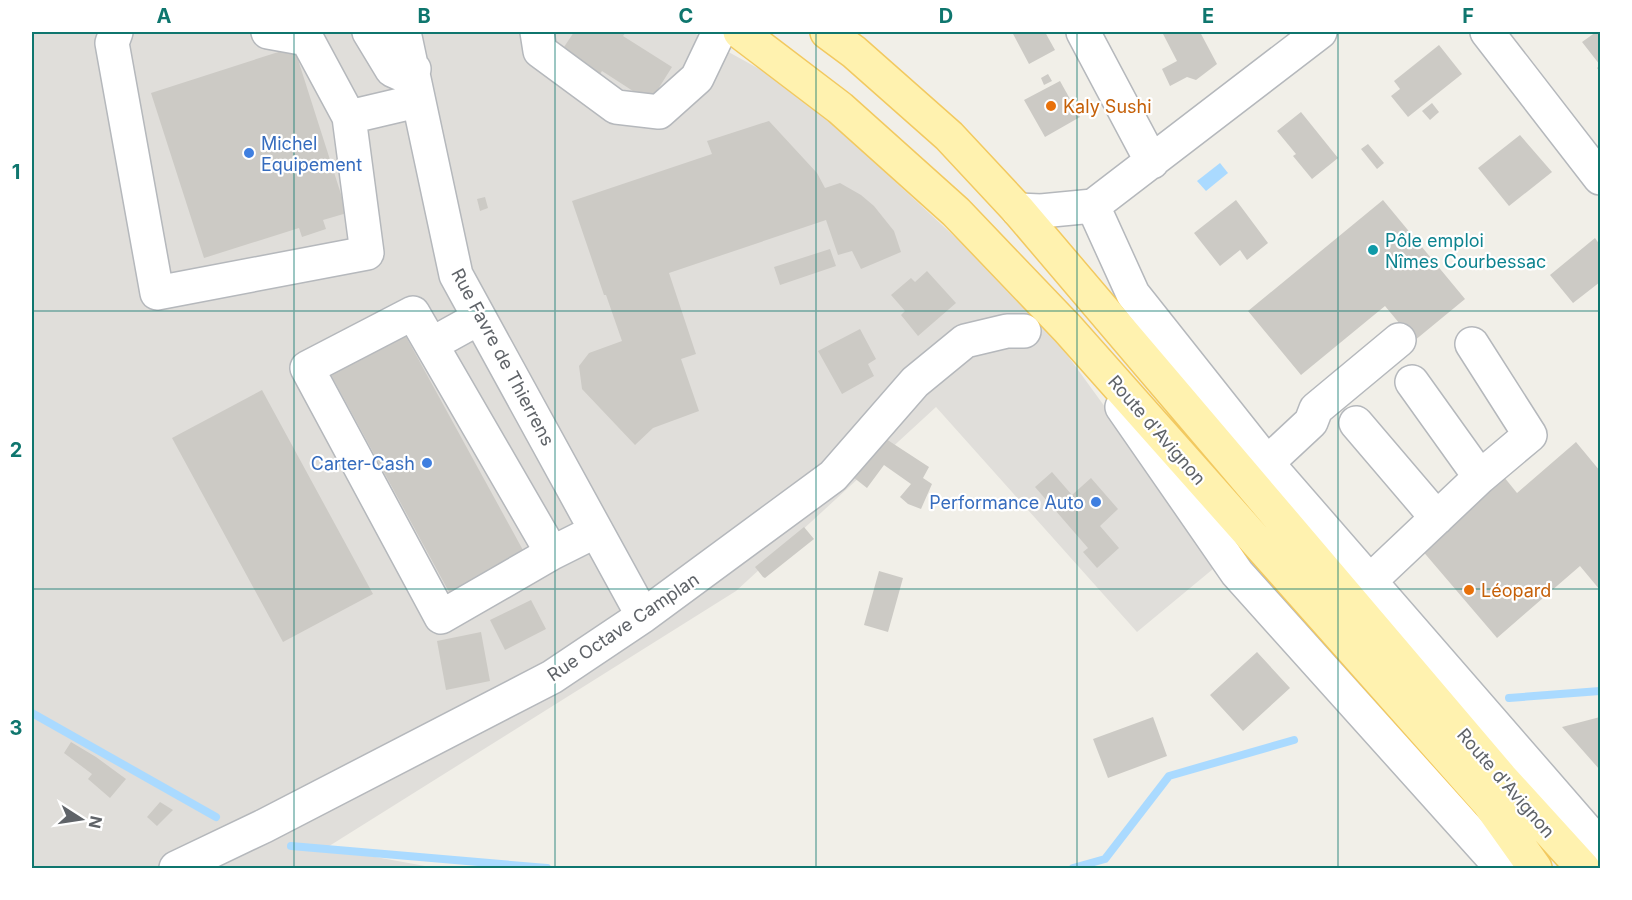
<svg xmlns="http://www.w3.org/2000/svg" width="1632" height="900" viewBox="0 0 1632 900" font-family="Inter,sans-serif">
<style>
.industrial{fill:#e0deda}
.water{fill:#aadaff}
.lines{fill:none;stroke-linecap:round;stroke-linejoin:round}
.stream{stroke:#aadaff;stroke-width:8}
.building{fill:#cccac5}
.minor-casing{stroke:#b5b8bc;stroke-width:36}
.major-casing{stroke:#f2c960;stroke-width:36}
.minor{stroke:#fff;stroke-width:33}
.major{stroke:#fff2af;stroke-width:33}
.grid{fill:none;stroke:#0f766e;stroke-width:1.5;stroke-opacity:0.55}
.food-dot{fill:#e8710a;stroke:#fff;stroke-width:2}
.shop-dot{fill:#3f7fe0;stroke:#fff;stroke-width:2}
.culture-dot{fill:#0f9aa8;stroke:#fff;stroke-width:2}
.labels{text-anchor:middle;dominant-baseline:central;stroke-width:4.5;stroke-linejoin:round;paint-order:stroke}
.food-label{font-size:18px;fill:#c56008;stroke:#fff;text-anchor:start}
.shop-label{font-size:18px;fill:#366cbe;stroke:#fff;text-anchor:end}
.culture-label{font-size:18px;fill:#0d838f;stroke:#fff;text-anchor:start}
.street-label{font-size:18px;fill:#5f6368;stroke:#fff}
.neatline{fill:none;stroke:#0f766e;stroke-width:2}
.grid-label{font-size:20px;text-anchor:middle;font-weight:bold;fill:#0f766e}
</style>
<rect width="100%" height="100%" fill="#f1efe8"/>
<path class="industrial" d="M 32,32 L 692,32 L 794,88 L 1036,312 L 1219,564 L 1137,632 L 936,407 L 736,591 L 326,848 L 436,868 L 32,868 Z"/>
<path class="water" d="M 1220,163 L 1228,173 L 1206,191 L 1197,181 Z"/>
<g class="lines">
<path class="stream" d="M 1509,698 L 1600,691
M 32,713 L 216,817
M 291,846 L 547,868
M 1073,868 L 1105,859 L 1169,776 L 1294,740"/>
</g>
<path class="building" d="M 574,32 L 626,32 L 623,36 L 672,67 L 650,102 L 602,71 L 600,74 L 562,50 Z
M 1012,32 L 1045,32 L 1055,50 L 1029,64 Z
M 1162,32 L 1200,32 L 1217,64 L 1196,80 L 1187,77 L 1170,86 L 1162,69 L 1177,61 Z
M 1596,32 L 1600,32 L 1600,72 L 1597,68 L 1600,65 L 1582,42 Z
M 1439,45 L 1462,74 L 1408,117 L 1391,96 L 1400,89 L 1394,81 Z
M 294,47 L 347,213 L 323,220 L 326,229 L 302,237 L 299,228 L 204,258 L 151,93 Z
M 1048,74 L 1052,81 L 1044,85 L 1041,78 Z
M 1060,81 L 1080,117 L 1045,137 L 1024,100 Z
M 1432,103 L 1439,112 L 1430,120 L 1422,111 Z
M 1301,112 L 1338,158 L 1312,179 L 1293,156 L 1296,154 L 1277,131 Z
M 769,121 L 817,173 L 825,188 L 840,183 L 861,195 L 874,206 L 894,231 L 901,252 L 861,269 L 852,251 L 838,255 L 826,220 L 669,273 L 696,354 L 681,359 L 699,411 L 653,428 L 635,445 L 582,389 L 579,366 L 589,353 L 622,341 L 606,295 L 604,295 L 572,201 L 712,154 L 707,141 Z
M 1520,135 L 1552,172 L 1509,206 L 1478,168 Z
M 1368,144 L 1384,163 L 1377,169 L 1361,149 Z
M 485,197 L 488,208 L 480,211 L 477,199 Z
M 1236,200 L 1268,243 L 1247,260 L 1240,250 L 1220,266 L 1194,233 Z
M 1383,200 L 1465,299 L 1414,341 L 1385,306 L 1301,375 L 1248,311 Z
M 1595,238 L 1600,245 L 1600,282 L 1573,303 L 1550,275 Z
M 830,249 L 836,266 L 780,285 L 774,267 Z
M 927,271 L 956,303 L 918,336 L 901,315 L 905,311 L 891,295 L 911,278 L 915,282 Z
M 860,329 L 876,359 L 868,364 L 874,376 L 842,394 L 818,351 Z
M 404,333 L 524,552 L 449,592 L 330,373 Z
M 262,390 L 373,594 L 283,642 L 172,438 Z
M 883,437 L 929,467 L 923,478 L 932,484 L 921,509 L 908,504 L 900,497 L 911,484 L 884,465 L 867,488 L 853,477 Z
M 1576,442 L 1600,471 L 1600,590 L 1580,566 L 1497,638 L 1421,549 L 1504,477 L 1517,493 Z
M 1052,472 L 1072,495 L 1091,478 L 1118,509 L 1100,526 L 1119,548 L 1097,568 L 1083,552 L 1088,548 L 1035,487 Z
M 804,527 L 814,539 L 765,578 L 763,577 L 755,567 Z
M 879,571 L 903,578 L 888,632 L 864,625 Z
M 531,600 L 546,629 L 505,650 L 490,620 Z
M 481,632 L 490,681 L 446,690 L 437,641 Z
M 1257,652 L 1290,688 L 1243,731 L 1210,695 Z
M 1153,717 L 1167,756 L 1108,778 L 1093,739 Z
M 1600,717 L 1600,770 L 1562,727 Z
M 71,742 L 96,757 L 126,779 L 110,798 L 88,779 L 92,774 L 64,753 Z
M 160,802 L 173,810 L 157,826 L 147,817 Z"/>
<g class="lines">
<defs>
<path id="minor" d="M 116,32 L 112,43 L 157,293 L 367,253 L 349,117 L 307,39 L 268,32
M 369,32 L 392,70 L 412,79 L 414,69
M 404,32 L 456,275 L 643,616
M 537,32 L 540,51 L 616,107 L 659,112 L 697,78 L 719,32
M 1083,32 L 1152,162
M 1487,32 L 1600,178
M 349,117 L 417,101
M 1093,206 L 1133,294 L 1267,463 L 1600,846
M 1018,210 L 1041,211 L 1093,206 L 1320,32
M 432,344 L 479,318
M 1472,344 L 1530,435 L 1480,477
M 1122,407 L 1237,573 L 1502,868
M 1356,423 L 1437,518
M 1267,463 L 1311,422 L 1316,409 L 1399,340
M 552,553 L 441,617 L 307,368 L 413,313 L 552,553 L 596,531
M 1370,581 L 1480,477 L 1412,382
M 176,868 L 264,826 L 552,677 L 643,616 L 833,476 L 915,382 L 965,341 L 1007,331 L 1024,331"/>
<path id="major" d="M 740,32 L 840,108 L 956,212 L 1068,329 L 1488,802 L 1535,868
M 827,32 L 854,52 L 949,136 L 1018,210 L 1501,778 L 1583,868"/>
</defs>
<use href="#minor" class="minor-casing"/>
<use href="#major" class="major-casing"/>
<use href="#minor" class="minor"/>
<use href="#major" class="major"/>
</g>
<path class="grid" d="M 294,32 L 294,868M 555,32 L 555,868M 816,32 L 816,868M 1077,32 L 1077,868M 1338,32 L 1338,868M 32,311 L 1600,311M 32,589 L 1600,589"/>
<g class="food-dot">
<circle cx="1051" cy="106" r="6"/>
<circle cx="1469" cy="590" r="6"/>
</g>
<g class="shop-dot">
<circle cx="249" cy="153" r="6"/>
<circle cx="427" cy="463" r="6"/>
<circle cx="1096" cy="502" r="6"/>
</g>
<circle class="culture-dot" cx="1373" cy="250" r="6"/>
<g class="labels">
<g class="food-label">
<text x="1063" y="106">Kaly Sushi</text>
<text x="1481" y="590">Léopard</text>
</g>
<g class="shop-label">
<text x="261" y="143" text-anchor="start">Michel<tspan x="261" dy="21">Equipement</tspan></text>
<text x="415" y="463">Carter-Cash</text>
<text x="1084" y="502">Performance Auto</text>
</g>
<g class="culture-label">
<text x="1385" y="240">Pôle emploi<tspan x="1385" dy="21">Nîmes Courbessac</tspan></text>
</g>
<g class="street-label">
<text transform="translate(503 357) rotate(62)">Rue Favre de Thierrens</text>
<text transform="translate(1157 430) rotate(49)">Route d'Avignon</text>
<text transform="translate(623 627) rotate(-34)">Rue Octave Camplan</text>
<text transform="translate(1506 783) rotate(49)">Route d'Avignon</text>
</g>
</g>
<rect width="1632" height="900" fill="none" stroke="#ffffff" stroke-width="66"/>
<g transform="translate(81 819) rotate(102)" stroke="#ffffff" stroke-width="4.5" paint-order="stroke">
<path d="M0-4.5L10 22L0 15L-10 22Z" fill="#5f6368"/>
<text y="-9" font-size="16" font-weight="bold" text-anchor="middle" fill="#5f6368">N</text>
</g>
<rect x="33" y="33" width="1566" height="834" class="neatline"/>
<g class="grid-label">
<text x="164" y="23">A</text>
<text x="424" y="23">B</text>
<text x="686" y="23">C</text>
<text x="946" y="23">D</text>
<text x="1208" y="23">E</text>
<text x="1468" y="23">F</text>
<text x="16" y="179">1</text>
<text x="16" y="457">2</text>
<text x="16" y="735">3</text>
</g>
</svg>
